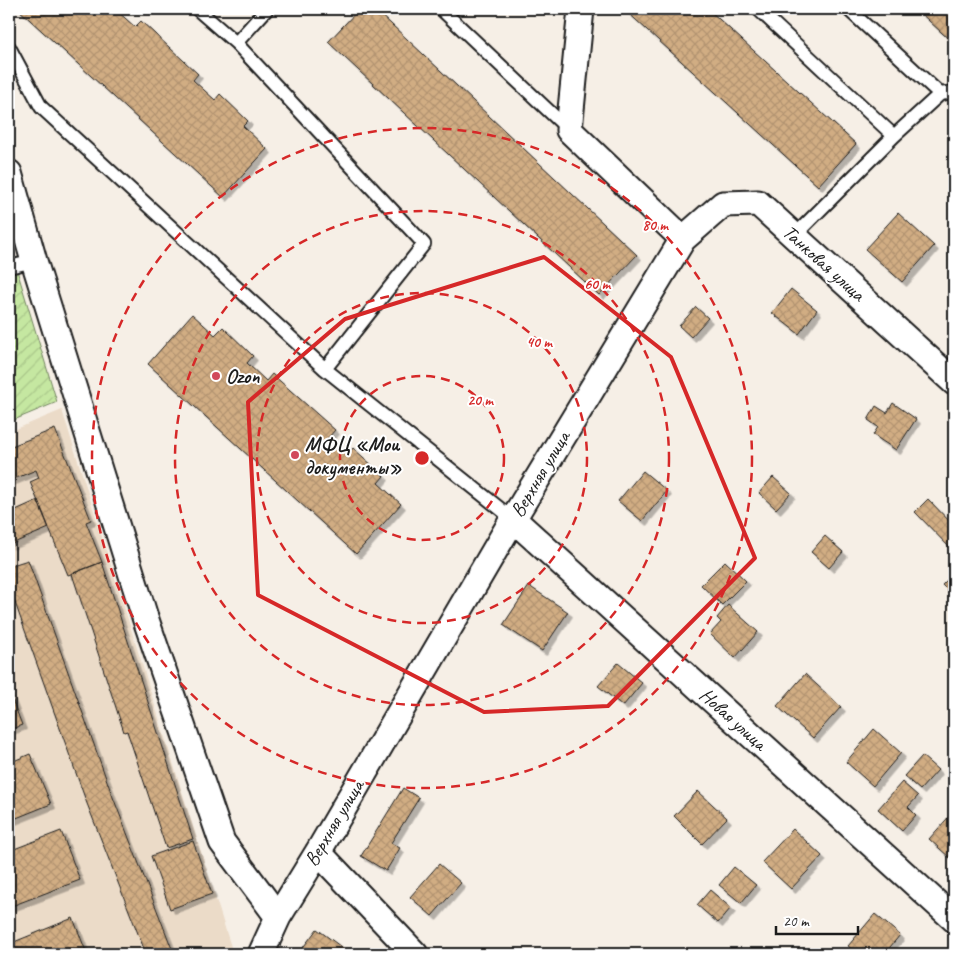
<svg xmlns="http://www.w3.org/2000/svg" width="963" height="963" viewBox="0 0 963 963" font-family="Caveat,sans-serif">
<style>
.built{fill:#ebdbc8}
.garden{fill:url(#garden-furrows);stroke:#70825e}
.building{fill:url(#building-cross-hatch);stroke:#1c1c1c;filter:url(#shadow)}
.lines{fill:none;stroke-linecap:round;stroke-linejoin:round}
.lane-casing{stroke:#1c1c1c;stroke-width:16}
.street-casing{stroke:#1c1c1c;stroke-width:29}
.lane{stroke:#fff;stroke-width:12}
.street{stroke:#fff;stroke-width:25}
.marked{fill:none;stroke:#d62828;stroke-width:4;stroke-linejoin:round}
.ring{fill:none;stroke:#d62828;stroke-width:2.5;stroke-dasharray:9 6}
.poi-dot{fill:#d1495b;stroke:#fff;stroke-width:2}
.labels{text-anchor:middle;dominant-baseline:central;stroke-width:4;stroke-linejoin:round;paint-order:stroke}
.street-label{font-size:20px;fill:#1c1c1c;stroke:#fff}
.poi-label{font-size:20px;font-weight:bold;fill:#1c1c1c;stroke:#fff;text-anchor:start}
.centre{fill:#d62828;stroke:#fff;stroke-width:2.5}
.ring-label{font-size:15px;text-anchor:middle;font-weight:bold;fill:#d62828;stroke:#fff;stroke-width:4;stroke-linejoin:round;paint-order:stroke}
</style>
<defs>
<pattern id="garden-furrows" width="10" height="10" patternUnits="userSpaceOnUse" patternTransform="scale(1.25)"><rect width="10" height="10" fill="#c5e7a1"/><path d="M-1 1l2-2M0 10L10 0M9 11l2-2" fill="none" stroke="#a9c68a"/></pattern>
<pattern id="building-cross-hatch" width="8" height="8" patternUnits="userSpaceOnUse" patternTransform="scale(1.25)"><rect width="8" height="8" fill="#d1ad83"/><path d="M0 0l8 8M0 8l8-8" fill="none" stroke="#b39471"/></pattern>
<filter id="shadow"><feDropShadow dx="4.5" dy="4.5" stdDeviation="0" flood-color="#0004"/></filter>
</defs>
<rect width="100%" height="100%" fill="#f6efe6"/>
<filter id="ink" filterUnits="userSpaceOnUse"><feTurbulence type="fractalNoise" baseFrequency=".02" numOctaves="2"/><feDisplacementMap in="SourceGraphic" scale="10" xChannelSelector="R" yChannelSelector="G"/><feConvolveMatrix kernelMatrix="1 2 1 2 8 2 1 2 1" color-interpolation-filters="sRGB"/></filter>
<g filter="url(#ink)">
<path class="built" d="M 62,410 L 231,947 L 228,954 L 9,954 L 9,432 Z"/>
<path class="garden" d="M 9,244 L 57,402 L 9,422 Z"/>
<path class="building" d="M 18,9 L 115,9 L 135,27 L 141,21 L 198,74 L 193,80 L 215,100 L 220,94 L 248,121 L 243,126 L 267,149 L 223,197 Z
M 359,9 L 375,9 L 637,255 L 599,295 L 328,42 Z
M 624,9 L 708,9 L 856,144 L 818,186 Z
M 916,9 L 954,9 L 954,44 Z
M 898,213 L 934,246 L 902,282 L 865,249 Z
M 791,289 L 817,310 L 799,334 L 772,313 Z
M 696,307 L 708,318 L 691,337 L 679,326 Z
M 192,314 L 215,335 L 223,327 L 253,356 L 247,363 L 266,381 L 272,374 L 335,430 L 328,438 L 347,455 L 353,448 L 384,476 L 378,483 L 401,504 L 356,554 L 148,364 Z
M 893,403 L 916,419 L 896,450 L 873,435 L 878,427 L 868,420 L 876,406 L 887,413 Z
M 55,429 L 91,520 L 86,522 L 102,562 L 68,575 L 30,482 L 39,478 L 36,470 L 9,481 L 9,447 Z
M 643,471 L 667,491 L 642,521 L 618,501 Z
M 773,477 L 791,493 L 776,509 L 759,493 Z
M 928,499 L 954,526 L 953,551 L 915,512 Z
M 38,500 L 49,528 L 9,545 L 9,513 Z
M 825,536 L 843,552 L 829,568 L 811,552 Z
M 28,560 L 111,792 L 174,954 L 146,954 L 86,801 L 9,586 L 9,566 Z
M 725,561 L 746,581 L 722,605 L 701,585 Z
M 102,562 L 193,839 L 166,848 L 127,731 L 124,732 L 72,574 Z
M 954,573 L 954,597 L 942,585 Z
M 529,586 L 568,612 L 542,651 L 503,625 Z
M 728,605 L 758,632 L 735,658 L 710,634 L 721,622 L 717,618 Z
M 618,663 L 642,683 L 623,706 L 598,686 Z
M 805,674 L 841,707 L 813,738 L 777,706 Z
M 9,691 L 22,725 L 9,730 Z
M 874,729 L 901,753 L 873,786 L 846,762 Z
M 30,754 L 51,804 L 9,821 L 9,763 Z
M 922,756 L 938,770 L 920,790 L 904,776 Z
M 902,782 L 918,796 L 908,807 L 916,815 L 902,831 L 878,809 Z
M 403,788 L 419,798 L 391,843 L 400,848 L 386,871 L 361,856 Z
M 698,791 L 727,818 L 702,844 L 674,816 Z
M 953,812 L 954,814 L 954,853 L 950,858 L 929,839 Z
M 793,829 L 822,856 L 791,889 L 762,862 Z
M 61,831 L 80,880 L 9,907 L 9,851 Z
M 193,841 L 212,894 L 170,909 L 151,856 Z
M 439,864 L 461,883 L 432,916 L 410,897 Z
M 734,867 L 756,885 L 741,903 L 719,885 Z
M 710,890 L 731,908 L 718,923 L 697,905 Z
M 875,914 L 900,935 L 885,953 L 887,954 L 858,954 L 848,946 Z
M 73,918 L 87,954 L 9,954 L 9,944 Z
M 317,929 L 348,952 L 347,954 L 298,954 Z"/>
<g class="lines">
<defs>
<path id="lane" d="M 197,9 L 236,43 L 424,244 L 325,369
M 441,9 L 569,130
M 758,9 L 894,136 L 940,94
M 848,9 L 940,94 L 954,92
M 236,43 L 267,9
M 9,47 L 41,107 L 325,369 L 513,519
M 794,236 L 894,136
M 9,267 L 34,261"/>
<path id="street" d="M 581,9 L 569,130 L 683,239
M 9,173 L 34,261 L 145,617 L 222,842 L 278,917
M 513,519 L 954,919
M 318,852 L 415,954
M 261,954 L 278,917 L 318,852 L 513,519 L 683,239 L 723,204 L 758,203 L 954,382"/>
</defs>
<use href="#lane" class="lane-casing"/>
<use href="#street" class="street-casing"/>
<use href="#lane" class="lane"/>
<use href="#street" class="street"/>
</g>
</g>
<path class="marked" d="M 544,257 L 671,357 L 755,558 L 608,706 L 484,712 L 258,595 L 248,402 L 345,319 Z"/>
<g class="ring">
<circle cx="422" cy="458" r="82"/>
<circle cx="422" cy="458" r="165"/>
<circle cx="422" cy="458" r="247"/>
<circle cx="422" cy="458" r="330"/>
</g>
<g class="poi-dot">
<circle cx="216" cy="376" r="5"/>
<circle cx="295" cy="455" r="5"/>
</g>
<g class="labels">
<g class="street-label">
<text transform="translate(824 263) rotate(42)">Танковая улица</text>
<text transform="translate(540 474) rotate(-59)">Верхняя улица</text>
<text transform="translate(733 719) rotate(42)">Новая улица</text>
<text transform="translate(334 823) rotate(-59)">Верхняя улица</text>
</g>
<g class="poi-label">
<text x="226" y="376">Ozon</text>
<text x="305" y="444">МФЦ «Мои<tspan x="305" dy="23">документы»</tspan></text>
</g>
</g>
<circle cx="422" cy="458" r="8" class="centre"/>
<g class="ring-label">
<text x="655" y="230">80 m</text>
<text x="597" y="289">60 m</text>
<text x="539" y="347">40 m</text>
<text x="480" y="405">20 m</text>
</g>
<rect width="963" height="963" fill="none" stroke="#fff" stroke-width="30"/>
<rect x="15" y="15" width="933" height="933" fill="none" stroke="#1c1c1c" stroke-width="2" filter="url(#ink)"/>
<path d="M776 926v8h82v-8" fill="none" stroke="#1c1c1c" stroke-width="2.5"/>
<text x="783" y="926" font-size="15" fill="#1c1c1c" stroke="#ffffff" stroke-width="4" paint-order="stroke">20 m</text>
</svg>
